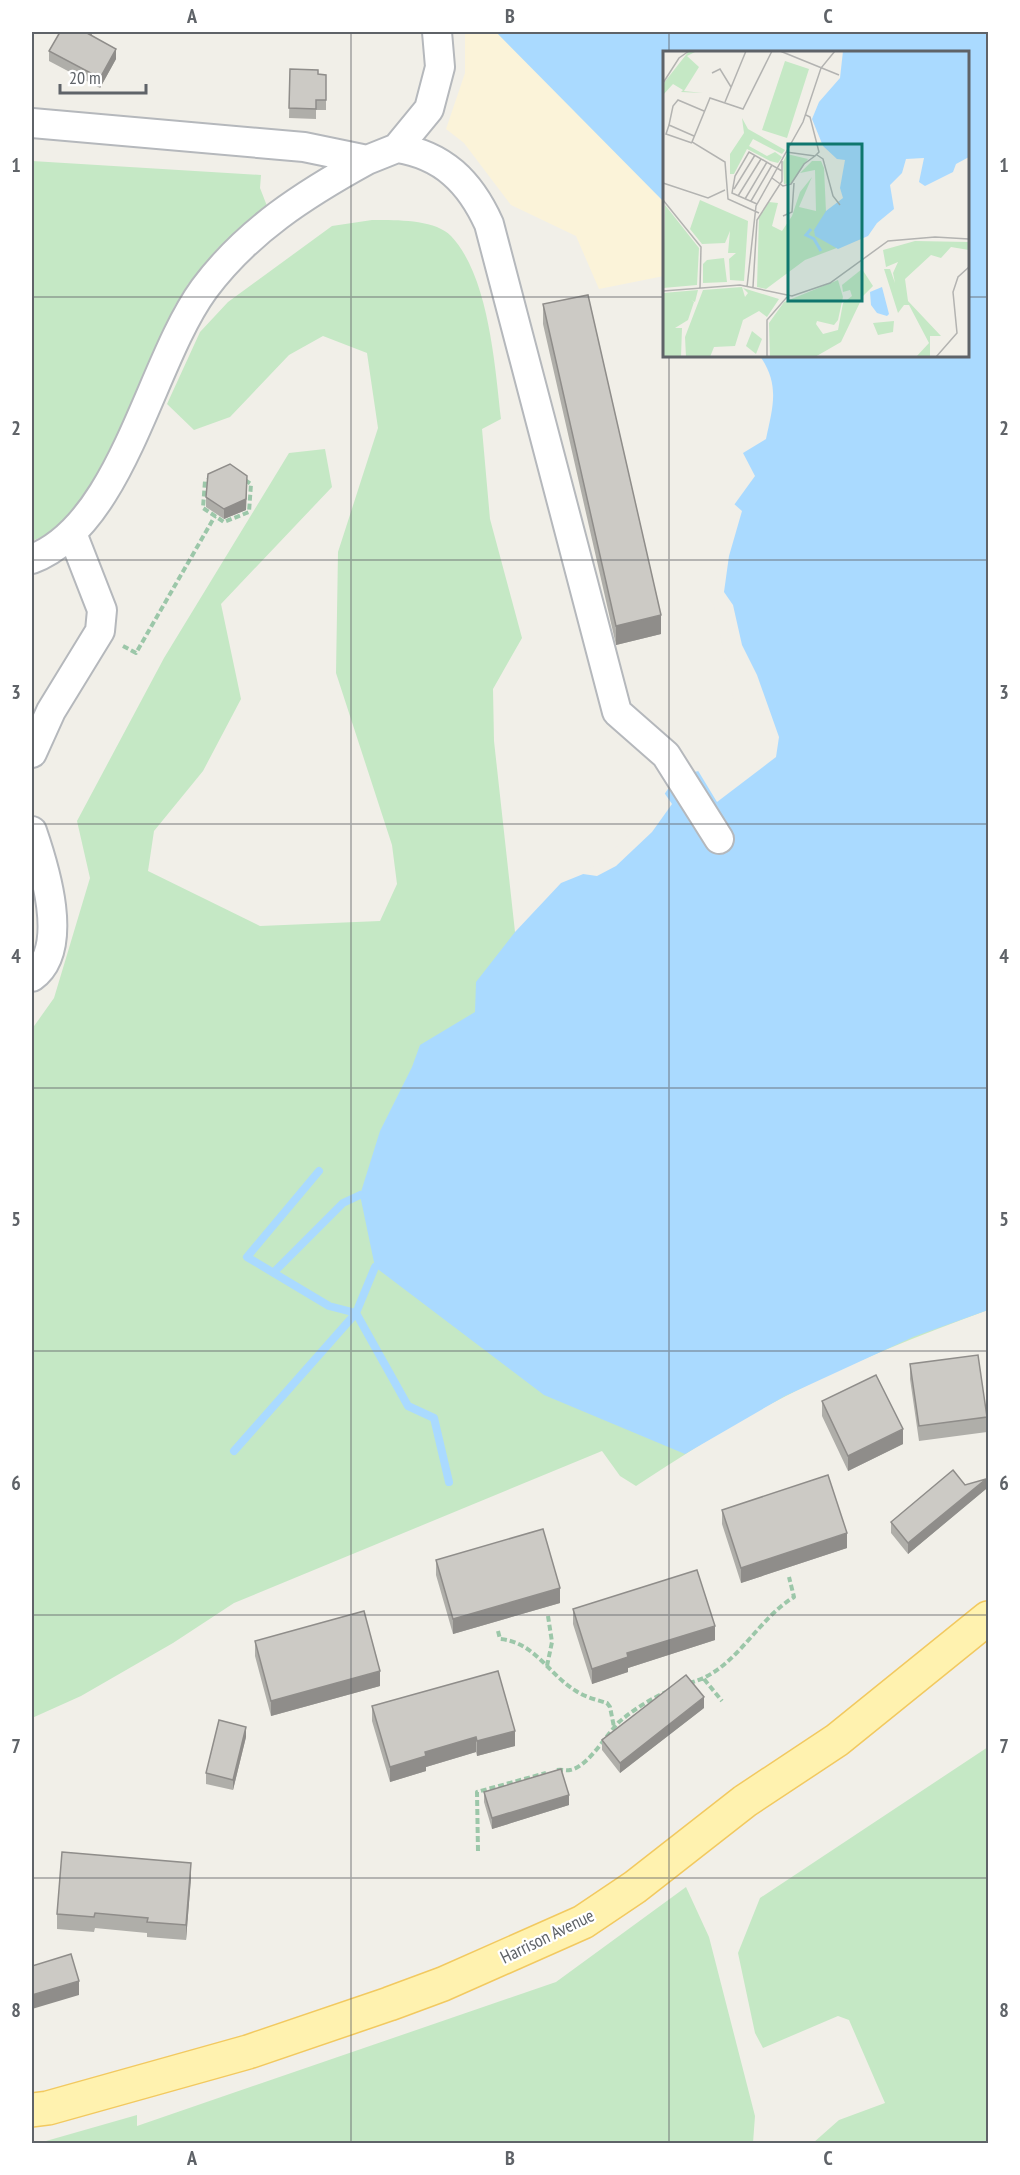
<svg xmlns="http://www.w3.org/2000/svg" width="1020" height="2175" viewBox="0 0 1020 2175" font-family="'PT Sans Narrow',sans-serif">
<style>
.green{fill:#c5e8c5}
.sand{fill:#fbf3d9}
.water{fill:#aadaff}
.pier{fill:#f1efe8}
.lines{fill:none;stroke-linecap:round;stroke-linejoin:round}
.stream{stroke:#aadaff;stroke-width:8}
.minor-casing{stroke:#b5b8bc;stroke-width:32}
.major-casing{stroke:#f2c960;stroke-width:36}
.path{stroke:#9cc7a9;stroke-width:4;stroke-dasharray:6 3;stroke-linecap:butt}
.minor{stroke:#fff;stroke-width:28}
.major{stroke:#fff2af;stroke-width:33}
.wall{fill:#afaea9}
.shaded-wall{fill:#8f8d8a}
.building{fill:#cccac5;stroke:#8f8d8a;stroke-width:1.5}
.grid{fill:none;stroke:#5f6368;stroke-width:1.5;stroke-opacity:0.55}
.labels{text-anchor:middle;dominant-baseline:central;stroke-width:4.5;stroke-linejoin:round;paint-order:stroke}
.street-label{font-size:18px;fill:#5f6368;stroke:#fff}
.inset-river{fill:none;stroke:#aadaff;stroke-width:3}
.inset-road{fill:none;stroke:#b3b3b1;stroke-width:1.5}
.view{fill:#0f766e;fill-opacity:0.15;stroke:#0f766e;stroke-width:3}
.inset-edge{fill:none;stroke:#5f6368;stroke-width:3}
.neatline{fill:none;stroke:#5f6368;stroke-width:2}
.grid-label{font-size:20px;text-anchor:middle;font-weight:bold;fill:#5f6368}
</style>
<rect width="100%" height="100%" fill="#f1efe8"/>
<path class="green" d="M 32,161 L 261,175 L 260,188 L 267,206 L 218,248 L 188,284 L 174,307 L 123,426 L 80,506 L 51,533 L 32,541 Z
M 372,220 C 394,220 435,219 451,236 C 489,276 495,367 501,419 L 482,429 L 490,519 L 522,638 L 493,689 L 494,741 L 515,932 L 988,1310 C 920,1335 851,1362 786,1396 C 734,1422 685,1454 636,1486 L 620,1476 L 602,1451 L 234,1603 L 173,1643 L 81,1696 L 32,1718 L 32,1029 L 54,998 L 90,878 L 77,821 L 164,658 L 289,453 L 325,449 L 332,487 L 221,604 L 241,699 L 203,771 L 154,831 L 148,871 L 260,926 L 380,921 L 397,884 L 392,845 L 336,673 L 338,552 L 378,428 L 367,353 L 323,336 L 289,355 L 230,417 L 194,430 L 167,404 L 200,332 L 228,302 L 332,226 Z
M 988,1747 L 988,2143 L 813,2143 L 839,2120 L 885,2103 L 849,2020 L 838,2016 L 763,2048 L 755,2033 L 738,1953 L 760,1898 Z
M 686,1887 L 709,1937 L 755,2116 L 753,2143 L 39,2143 L 137,2115 L 137,2126 L 556,1982 Z"/>
<path class="sand" d="M 465,32 L 724,32 L 664,52 L 664,276 L 599,289 L 576,236 L 511,205 L 464,143 L 446,129 L 465,73 Z"/>
<path class="water" d="M 496,32 L 988,32 L 988,1310 L 913,1337 L 785,1396 L 685,1454 L 544,1395 L 375,1267 L 360,1195 L 380,1131 L 412,1067 L 420,1045 L 475,1012 L 476,982 L 515,932 L 561,883 L 603,866 L 645,822 L 668,789 L 694,772 L 737,763 L 754,742 L 716,600 L 734,505 L 755,476 L 743,453 L 766,439 C 773,406 780,385 760,356 L 968,356 L 968,52 L 664,52 L 664,202 Z"/>
<path class="pier" d="M 733,503 L 742,511 L 729,556 L 724,592 L 733,605 L 742,645 L 757,675 L 779,737 L 776,757 L 717,802 L 697,769 L 736,760 L 750,741 L 734,703 L 713,600 L 729,508 Z
M 663,791 L 672,804 L 652,832 L 616,866 L 597,876 L 583,874 L 583,871 L 601,863 L 643,820 Z"/>
<g class="lines">
<path class="stream" d="M 319,1171 L 247,1257 L 329,1306 L 356,1313 L 408,1406 L 434,1418 L 449,1482
M 274,1272 L 343,1203 L 360,1195
M 234,1451 L 356,1313 L 375,1267"/>
<defs>
<path id="minor" d="M 32,123 L 304,147 L 367,160 L 397,148 L 429,109 L 440,67 L 437,32
M 397,148 C 443,155 470,182 489,224 L 617,712 L 666,755 L 719,839
M 32,559 C 122,525 150,363 204,289 C 247,231 305,194 367,160
M 32,753 L 51,711 L 100,631 L 102,610 L 72,533
M 32,831 C 44,866 71,949 32,977"/>
<path id="major" d="M 32,2110 L 48,2108 L 248,2052 L 389,2004 L 443,1984 L 583,1922 L 635,1887 L 745,1801 L 837,1740 L 988,1618"/>
</defs>
<use href="#minor" class="minor-casing"/>
<use href="#major" class="major-casing"/>
<path class="path" d="M 230,470 L 251,484 L 249,512 L 224,522 L 203,508 L 205,481 Z
M 123,646 L 136,653 L 215,516
M 498,1631 L 500,1639 C 535,1642 549,1675 576,1691 C 585,1697 597,1700 607,1703 L 610,1707 L 614,1727
M 547,1666 L 552,1642 L 548,1616
M 704,1679 L 722,1701
M 689,1683 C 735,1672 755,1621 794,1597 L 789,1577
M 557,1770 C 562,1769 566,1771 570,1770 C 588,1767 606,1735 619,1722 C 633,1710 649,1700 666,1692
M 478,1851 L 477,1792 L 546,1773"/>
<use href="#minor" class="minor"/>
<use href="#major" class="major"/>
</g>
<path class="wall" d="M 60,32 L 93,32 L 91,36 L 116,59 L 100,88 L 49,61 L 49,51 Z
M 290,69 L 318,74 L 326,75 L 326,110 L 316,110 L 316,119 L 289,118 Z
M 543,304 L 661,634 L 616,645 L 543,324 Z
M 247,487 L 246,510 L 224,519 L 206,507 L 206,497 Z
M 910,1364 L 987,1417 L 987,1432 L 919,1441 L 910,1379 Z
M 822,1401 L 903,1444 L 848,1471 L 822,1416 Z
M 965,1485 L 986,1489 L 908,1554 L 891,1533 L 891,1522 Z
M 722,1510 L 847,1548 L 741,1583 L 722,1524 Z
M 436,1560 L 560,1603 L 453,1634 L 436,1575 Z
M 573,1609 L 715,1640 L 628,1668 L 628,1672 L 592,1684 L 573,1624 Z
M 255,1641 L 380,1686 L 271,1716 L 255,1656 Z
M 372,1706 L 515,1746 L 477,1756 L 476,1752 L 426,1767 L 426,1771 L 390,1782 L 372,1721 Z
M 704,1708 L 620,1773 L 602,1750 L 602,1740 Z
M 246,1737 L 233,1790 L 206,1784 L 206,1773 Z
M 484,1792 L 569,1805 L 492,1829 L 484,1802 Z
M 191,1878 L 186,1940 L 147,1937 L 147,1933 L 95,1928 L 94,1932 L 57,1929 L 57,1914 Z"/>
<path class="shaded-wall" d="M 88,32 L 93,32 L 87,43 L 87,33 Z
M 116,49 L 116,59 L 100,88 L 100,78 Z
M 247,476 L 246,510 L 224,519 L 224,509 Z
M 661,615 L 661,634 L 616,645 L 616,626 Z
M 903,1429 L 903,1444 L 848,1471 L 848,1456 Z
M 986,1479 L 986,1489 L 908,1554 L 908,1543 Z
M 847,1533 L 847,1548 L 741,1583 L 741,1568 Z
M 560,1588 L 560,1603 L 453,1634 L 453,1619 Z
M 715,1626 L 715,1640 L 628,1668 L 628,1672 L 592,1684 L 592,1669 L 627,1653 Z
M 380,1671 L 380,1686 L 271,1716 L 271,1701 Z
M 704,1697 L 704,1708 L 620,1773 L 620,1763 Z
M 246,1727 L 246,1737 L 233,1790 L 233,1780 Z
M 515,1731 L 515,1746 L 477,1756 L 477,1741 Z
M 476,1737 L 476,1752 L 426,1767 L 426,1771 L 390,1782 L 390,1767 L 425,1752 Z
M 569,1795 L 569,1805 L 492,1829 L 492,1818 Z
M 191,1863 L 191,1878 L 186,1940 L 186,1925 Z
M 79,1981 L 79,1995 L 32,2009 L 32,1995 Z"/>
<path class="building" d="M 60,32 L 88,32 L 87,33 L 116,49 L 100,78 L 49,51 Z
M 290,69 L 318,70 L 318,74 L 326,75 L 326,100 L 316,100 L 316,109 L 289,108 Z
M 588,295 L 661,615 L 616,626 L 543,304 Z
M 230,464 L 247,476 L 246,499 L 224,509 L 206,497 L 208,474 Z
M 978,1355 L 987,1417 L 919,1426 L 910,1364 Z
M 876,1375 L 903,1429 L 848,1456 L 822,1401 Z
M 953,1470 L 965,1485 L 986,1479 L 908,1543 L 891,1522 Z
M 828,1475 L 847,1533 L 741,1568 L 722,1510 Z
M 543,1529 L 560,1588 L 453,1619 L 436,1560 Z
M 697,1570 L 715,1626 L 627,1653 L 628,1657 L 592,1669 L 573,1609 Z
M 364,1611 L 380,1671 L 271,1701 L 255,1641 Z
M 498,1671 L 515,1731 L 477,1741 L 476,1737 L 425,1752 L 426,1756 L 390,1767 L 372,1706 Z
M 686,1675 L 704,1697 L 620,1763 L 602,1740 Z
M 219,1720 L 246,1727 L 233,1780 L 206,1773 Z
M 561,1769 L 569,1795 L 492,1818 L 484,1792 Z
M 62,1852 L 191,1863 L 186,1925 L 147,1922 L 148,1918 L 95,1913 L 94,1917 L 57,1914 Z
M 71,1954 L 79,1981 L 32,1995 L 32,1966 Z"/>
<path class="grid" d="M 351,32 L 351,2144M 669,32 L 669,52M 32,297 L 664,297M 968,297 L 988,297M 669,356 L 669,2144M 32,560 L 988,560M 32,824 L 988,824M 32,1088 L 988,1088M 32,1351 L 988,1351M 32,1615 L 988,1615M 32,1878 L 988,1878"/>
<g class="labels">
<g class="street-label">
<text transform="translate(547 1936) rotate(-26)">Harrison Avenue</text>
</g>
</g>
<g transform="translate(663 51)">
<rect width="306" height="306" fill="#f1efe8"/>
<path d="M 26,0 L 34,0 L 24,5 L 36,16 L 21,40 L 40,42 L 18,41 L 20,39 L 10,33 L 0,44 L 0,33 ZM 122,10 L 146,18 L 124,87 L 99,79 ZM 79,67 L 85,78 L 122,99 L 119,103 L 90,88 L 86,95 L 104,105 L 112,101 L 119,106 L 115,112 L 107,110 L 84,98 L 71,123 L 67,123 L 67,103 L 81,82 ZM 124,103 L 145,108 L 129,132 L 121,133 L 120,111 ZM 149,110 L 158,110 L 161,117 L 163,161 L 200,187 L 142,209 L 103,238 L 94,236 L 96,165 L 106,151 L 115,152 L 109,175 L 119,180 L 129,165 L 137,141 L 149,126 L 136,156 L 153,160 L 152,119 L 137,122 ZM 37,149 L 85,170 L 81,230 L 67,229 L 66,208 L 73,202 L 65,202 L 67,180 L 62,192 L 39,193 L 27,178 ZM 2,154 L 36,197 L 34,234 L 0,237 ZM 252,190 L 306,191 L 306,199 L 288,196 L 278,207 L 268,204 L 242,228 L 245,250 L 278,285 L 267,285 L 267,306 L 253,306 L 266,292 L 246,254 L 241,254 L 235,262 L 221,218 L 227,218 L 232,232 L 230,222 L 235,211 L 223,216 L 220,199 ZM 61,207 L 64,231 L 40,232 L 40,213 L 44,209 ZM 199,218 L 210,235 L 200,245 L 178,291 L 152,306 L 107,306 L 106,272 L 121,251 L 175,229 L 180,246 L 175,269 L 171,274 L 154,270 L 153,273 L 160,283 L 175,279 L 180,252 L 189,245 L 187,239 L 180,241 L 179,234 ZM 79,236 L 82,246 L 85,242 L 80,237 L 116,248 L 104,266 L 96,260 L 80,269 L 72,295 L 51,296 L 47,306 L 23,306 L 22,286 L 40,239 ZM 35,239 L 32,251 L 28,249 L 31,251 L 25,269 L 12,277 L 19,277 L 18,306 L 0,306 L 0,242 ZM 231,270 L 230,281 L 215,284 L 210,272 ZM 89,280 L 99,288 L 93,303 L 83,295 Z" fill="#c5e8c5"/>
<path d="M 180,0 L 306,0 L 306,106 L 293,113 L 290,121 L 262,135 L 256,131 L 261,107 L 243,108 L 239,122 L 227,134 L 231,158 L 214,172 L 205,185 L 175,198 L 152,185 L 151,179 L 163,160 L 180,147 L 177,137 L 182,109 L 174,108 L 160,95 L 149,68 L 156,51 L 177,27 ZM 219,236 L 226,263 L 224,265 L 214,262 L 208,254 L 207,241 Z" fill="#aadaff"/>
<path class="inset-river" d="M 148,178 L 143,184 L 151,188 L 158,200"/>
<path class="inset-road" d="M 117,0 L 176,24M 49,22 L 57,18 L 68,36M 0,32 L 16,7 L 26,0M 62,51 L 83,0M 6,74 L 3,83 L 29,92M 31,85 L 6,74 L 10,55 L 15,49 L 41,60M 123,101 L 152,105 L 156,101 L 147,66 L 143,64M 154,104 L 160,108 L 170,145 L 177,154M 109,127 L 120,135 L 128,133 L 141,113 L 152,105M 0,132 L 45,147 L 62,139M 71,138 L 92,104M 75,145 L 98,108M 82,148 L 104,111M 0,149 L 38,196 L 37,237M 88,150 L 109,114M 94,153 L 69,142 L 72,125 L 86,101 L 119,120M 96,162 L 65,148 L 62,111 L 29,91 L 47,47 L 80,58 L 109,0M 120,165 L 129,161 L 131,132M 84,236 L 93,155 L 140,71 L 158,17 L 172,0M 90,236 L 94,169 L 119,130 L 119,110M 0,240 L 77,234 L 129,245 L 167,232 L 225,190 L 272,186 L 306,188M 104,306 L 104,269 L 124,246M 273,306 L 294,282 L 290,241 L 295,226 L 306,216"/>
<path class="view" d="M 125,93 L 199,93 L 199,250 L 125,250 Z"/>
<rect width="306" height="306" class="inset-edge"/>
</g>
<rect width="1020" height="2175" fill="none" stroke="#ffffff" stroke-width="66"/>
<path d="M60 84v9h86v-9" fill="none" stroke="#5f6368" stroke-width="3"/>
<text x="69" y="84" font-size="18" fill="#5f6368" stroke="#ffffff" stroke-width="4.5" paint-order="stroke">20 m</text>
<rect x="33" y="33" width="954" height="2109" class="neatline"/>
<g class="grid-label">
<text x="192" y="23">A</text>
<text x="510" y="23">B</text>
<text x="828" y="23">C</text>
<text x="16" y="172">1</text>
<text x="1004" y="172">1</text>
<text x="16" y="435">2</text>
<text x="1004" y="435">2</text>
<text x="16" y="699">3</text>
<text x="1004" y="699">3</text>
<text x="16" y="963">4</text>
<text x="1004" y="963">4</text>
<text x="16" y="1226">5</text>
<text x="1004" y="1226">5</text>
<text x="16" y="1490">6</text>
<text x="1004" y="1490">6</text>
<text x="16" y="1753">7</text>
<text x="1004" y="1753">7</text>
<text x="16" y="2017">8</text>
<text x="1004" y="2017">8</text>
<text x="192" y="2165">A</text>
<text x="510" y="2165">B</text>
<text x="828" y="2165">C</text>
</g>
</svg>
